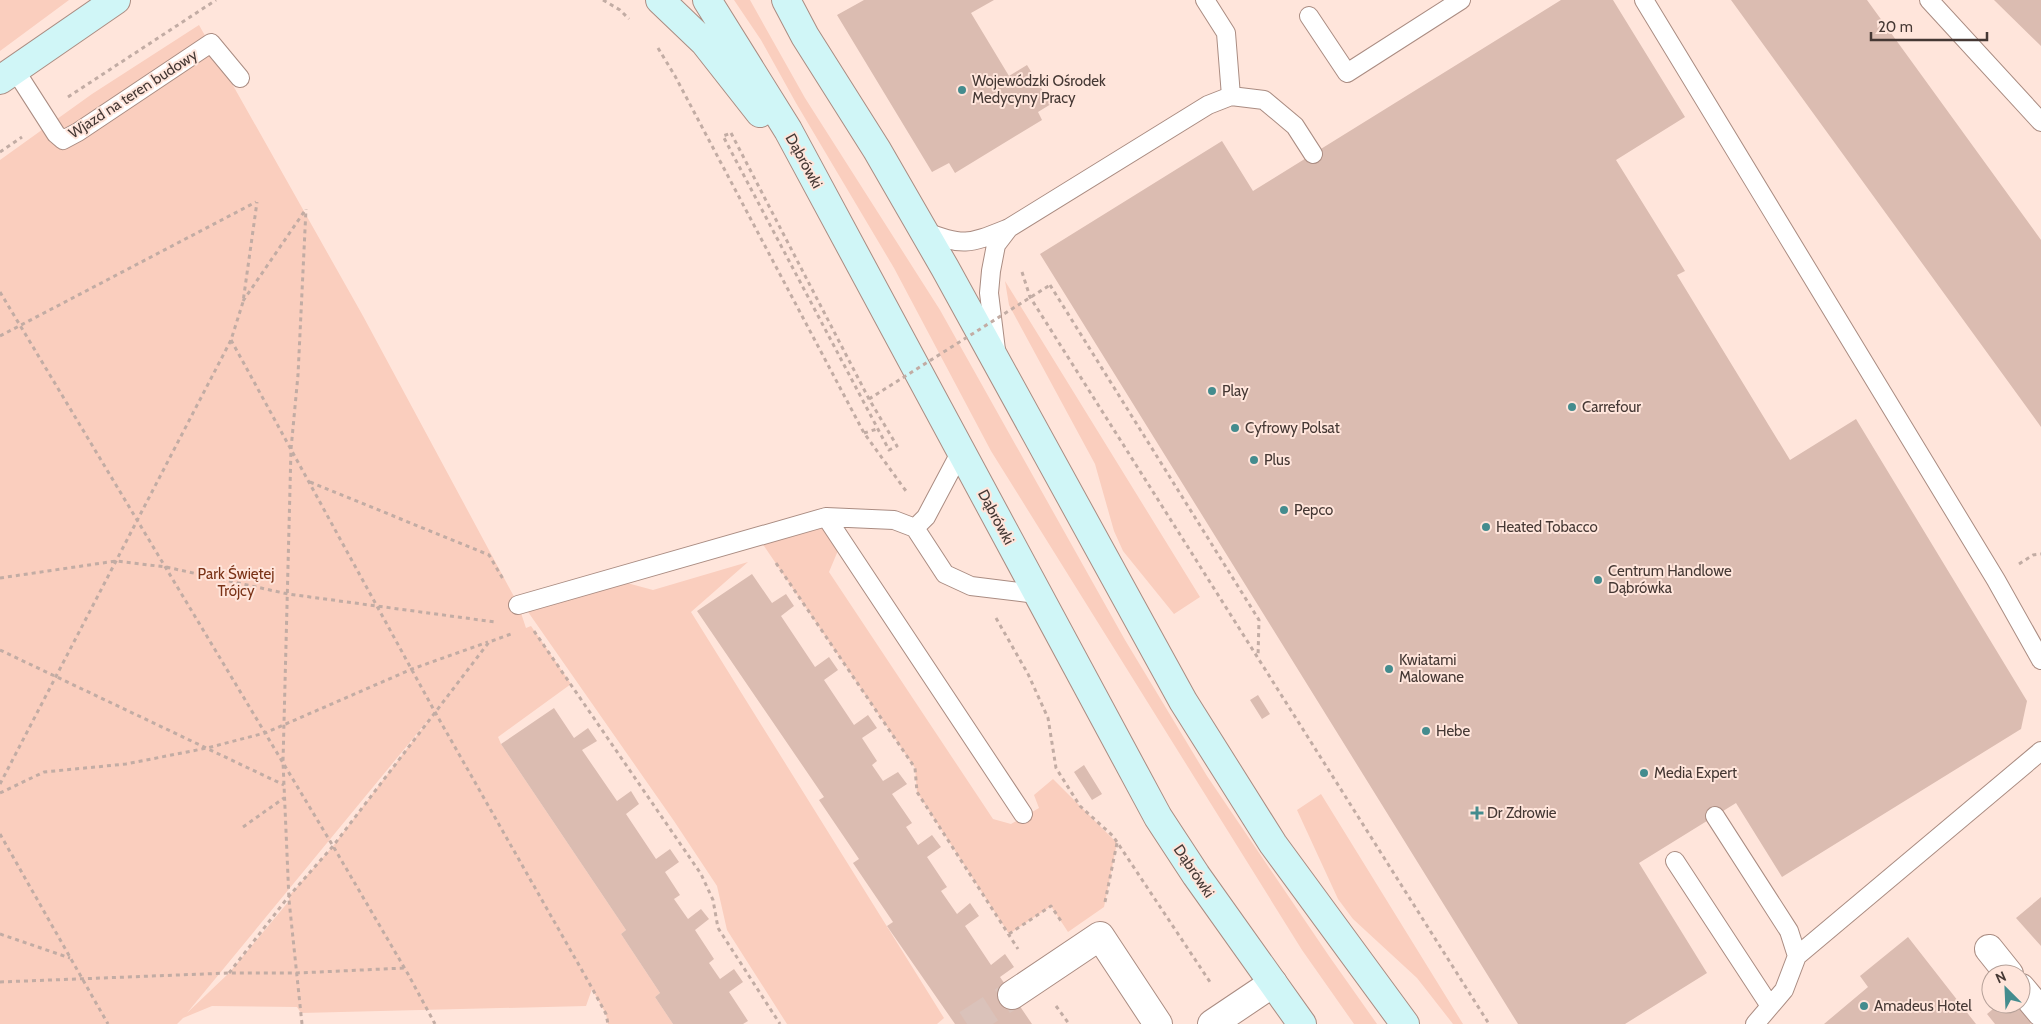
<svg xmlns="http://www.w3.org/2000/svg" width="2041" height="1024" viewBox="0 0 2041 1024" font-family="Cabin,sans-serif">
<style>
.green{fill:#facebe;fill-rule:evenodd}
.building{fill:#dbbcb1}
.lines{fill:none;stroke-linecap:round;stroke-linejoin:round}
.minor-tunnel{stroke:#dac2ba;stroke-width:28;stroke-dasharray:28 14;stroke-linecap:butt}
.service-casing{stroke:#aa8c82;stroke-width:20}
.minor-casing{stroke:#aa8c82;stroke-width:30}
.secondary-casing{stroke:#aa8c82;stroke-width:30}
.path{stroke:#c2aca4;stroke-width:3;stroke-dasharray:4 4;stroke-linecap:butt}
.service{stroke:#fff;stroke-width:18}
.minor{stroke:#fff;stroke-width:28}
.secondary{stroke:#d0f6f7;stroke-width:28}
.path-bridge{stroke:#c2aca4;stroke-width:3;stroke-dasharray:4 4;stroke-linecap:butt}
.poi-dot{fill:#448c8e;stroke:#ffe5db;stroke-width:2}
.labels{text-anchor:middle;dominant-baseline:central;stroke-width:4;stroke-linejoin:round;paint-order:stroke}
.poi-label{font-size:15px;fill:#453834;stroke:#ffe5db;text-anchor:start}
.street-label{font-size:15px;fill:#453834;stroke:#ffe5db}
.park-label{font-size:15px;fill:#7a3216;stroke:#ffe5db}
</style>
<rect width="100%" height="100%" fill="#ffe5db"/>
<path class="green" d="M 0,0 L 69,0 L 0,51 Z
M 734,0 L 750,0 L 805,98 L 940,310 L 1125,640 L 1207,776 L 1329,956 L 1377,1024 L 1354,1024 L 1302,950 L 991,451 L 894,268 L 796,103 L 761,40 Z
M 199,25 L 363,316 L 518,604 L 526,628 L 531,626 L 571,684 L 498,737 L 501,744 L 626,930 L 621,934 L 660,993 L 655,997 L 673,1024 L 608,1024 L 606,1014 L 592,989 L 586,1006 L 301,1013 L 297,1007 L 212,1006 L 183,1018 L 177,1024 L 0,1024 L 0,160 L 92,94 ZM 434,713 L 333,846 L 289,896 L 289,901 L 229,973 L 187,1013 Z
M 1005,281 L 1200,597 L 1174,614 L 1123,551 L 1114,531 L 1095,464 L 1009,305 Z
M 826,517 L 842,541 L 829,572 L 993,819 L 1011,824 L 1039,808 L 1034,795 L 1053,779 L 1117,843 L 1104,907 L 1068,932 L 1051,906 L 1009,934 L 917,792 L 915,768 L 758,537 Z
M 748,562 L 691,612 L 944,1018 L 937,1024 L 787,1024 L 727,930 L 717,886 L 674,821 L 526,609 L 627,583 L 653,590 Z
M 1321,794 L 1463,1024 L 1453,1024 L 1417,978 L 1353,919 L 1338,899 L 1297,810 Z"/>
<path class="building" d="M 864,0 L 994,0 L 971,13 L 1009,76 L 1027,65 L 1051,104 L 1038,112 L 1042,120 L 955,173 L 949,163 L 932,172 L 837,15 Z
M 1561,0 L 1613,0 L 1685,117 L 1616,160 L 1685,271 L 1677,275 L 1790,460 L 1856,419 L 2027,701 L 2021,729 L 1782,877 L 1736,803 L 1639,863 L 1707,973 L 1625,1024 L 1518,1024 L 1040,254 L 1222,141 L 1253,191 Z
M 1731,0 L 1867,0 L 2041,240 L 2041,427 Z
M 1994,0 L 2041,0 L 2041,46 Z
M 752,574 L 772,603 L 786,594 L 794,606 L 781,616 L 815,667 L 829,657 L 838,670 L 824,680 L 854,725 L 868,715 L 877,728 L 862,738 L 877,761 L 872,765 L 883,781 L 898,772 L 907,784 L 892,794 L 912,823 L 906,827 L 918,845 L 932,835 L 941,847 L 927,857 L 947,887 L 941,891 L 957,914 L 970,903 L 979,916 L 965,926 L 991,965 L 1005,954 L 1014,967 L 1000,977 L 1032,1024 L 955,1024 L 887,926 L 893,922 L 853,863 L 859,859 L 819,800 L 824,797 L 697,611 Z
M 1258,695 L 1270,714 L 1262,719 L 1250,700 Z
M 554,708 L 574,738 L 588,728 L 597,741 L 582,750 L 617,801 L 631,791 L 639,804 L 626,814 L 656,859 L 670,849 L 679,862 L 665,872 L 680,895 L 674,899 L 688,919 L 701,909 L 709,919 L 695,930 L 714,959 L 709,963 L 720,979 L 734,969 L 743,982 L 729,992 L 748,1021 L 743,1024 L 673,1024 L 655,997 L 660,993 L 621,934 L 626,930 L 501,744 Z
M 1084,765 L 1102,794 L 1092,800 L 1074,772 Z
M 2041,897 L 2041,946 L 2016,918 Z
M 1908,937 L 1976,1024 L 1824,1024 L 1868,987 L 1860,976 Z
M 1999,1004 L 2021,1004 L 2035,1020 L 2030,1024 L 1995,1024 L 1987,1014 Z"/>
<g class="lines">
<path class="minor-tunnel" d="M 967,1024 L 1012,995"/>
<defs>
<path id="service" d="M 1205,0 L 1226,33 L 1231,96
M 1644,0 L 1996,580 L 2041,660
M 1929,0 L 2041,122
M 1309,16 L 1347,73 L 1461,0
M 15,70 L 56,134 L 63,140 L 78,132 L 211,43 L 240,78
M 924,231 C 964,247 969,244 1009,228 L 1208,105 L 1231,96 L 1264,100 L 1295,126 L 1313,154
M 996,350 L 989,293 L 991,271 L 996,245 L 1009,228
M 826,517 L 1023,814
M 915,528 L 926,517 L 961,451
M 518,605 L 826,517 L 894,520 L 915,528 L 945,574 L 971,586 L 1036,594
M 1715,816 L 1789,931 L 1797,956
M 1675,861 L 1770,1006
M 1755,1024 L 1784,990 L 1797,956 L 2041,751"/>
<path id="minor" d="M 1989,949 L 2009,974
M 2021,988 L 2041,1012
M 1012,995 L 1100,936 L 1158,1024
M 1212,1024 L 1273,983"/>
<path id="secondary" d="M 660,0 L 705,43 L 760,113
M 707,0 L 788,130 L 1158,817 L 1196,875 L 1302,1024
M 786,0 L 805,36 L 877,150 L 945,268 L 1183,701 L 1273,844 L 1405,1024
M 0,80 L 116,0"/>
</defs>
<use href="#service" class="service-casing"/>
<use href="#minor" class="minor-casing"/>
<use href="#secondary" class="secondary-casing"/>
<path class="path" d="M 603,0 L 620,10 L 629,19
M 658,48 L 675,76 L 864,433 L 906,491
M 68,97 L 216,0
M 731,133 L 869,399 L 897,446 L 889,450 L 723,136 Z
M 0,152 L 22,137
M 1022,272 L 1030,297 L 1489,1024
M 1050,285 L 1259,620 L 1258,657
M 0,292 L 333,846 L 408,974 L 435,1024
M 243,301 L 306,209
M 0,336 L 256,202
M 231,340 L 435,712 L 592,988 L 606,1014 L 608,1024
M 864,433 L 877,429
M 310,482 L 489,555 L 503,579
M 776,563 L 915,768 L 917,792 L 1018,949
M 2019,564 L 2033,555 L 2041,554
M 0,578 L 116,561 L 166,567 L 288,594 L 495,622
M 996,618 L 1028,674 L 1048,718 L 1056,768 L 1080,806 L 1113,836 L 1212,985
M 534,631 L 701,874 L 713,900 L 718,928 L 780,1024
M 0,650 L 284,785
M 0,784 L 231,340 L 243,302 L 257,202
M 0,793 L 44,772 L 126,764 L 207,748 L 265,733 L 412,669 L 488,642
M 243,827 L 284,798
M 0,834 L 108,1024
M 1105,902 L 1117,843
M 0,934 L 70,958
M 1009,934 L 1051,906 L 1061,921
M 229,973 L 289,896 L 333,846 L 489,642 L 511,634
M 0,982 L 229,973 L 297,973 L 405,968
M 1056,1006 L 1069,1024
M 302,1024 L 289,900 L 283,762 L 291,449 L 298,375 L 306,209"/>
<use href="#service" class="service"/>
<use href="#minor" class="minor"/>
<use href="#secondary" class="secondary"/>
<path class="path-bridge" d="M 869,399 L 1050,285"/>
</g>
<g class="poi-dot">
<circle cx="962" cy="90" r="5"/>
<circle cx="1212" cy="391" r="5"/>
<circle cx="1572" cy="407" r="5"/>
<circle cx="1235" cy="428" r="5"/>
<circle cx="1254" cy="460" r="5"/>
<circle cx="1284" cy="510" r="5"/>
<circle cx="1486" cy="527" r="5"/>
<circle cx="1598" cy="580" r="5"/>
<circle cx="1389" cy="669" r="5"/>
<circle cx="1426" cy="731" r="5"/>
<circle cx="1644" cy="773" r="5"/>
<path d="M1474.5 805.5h5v5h5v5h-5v5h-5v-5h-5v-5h5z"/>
<circle cx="1864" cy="1006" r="5"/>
</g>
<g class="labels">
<g class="poi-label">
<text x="972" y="81">Wojewódzki Ośrodek<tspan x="972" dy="17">Medycyny Pracy</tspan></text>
<text x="1222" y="391">Play</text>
<text x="1582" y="407">Carrefour</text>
<text x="1245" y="428">Cyfrowy Polsat</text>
<text x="1264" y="460">Plus</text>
<text x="1294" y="510">Pepco</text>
<text x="1496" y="527">Heated Tobacco</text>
<text x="1608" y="571">Centrum Handlowe<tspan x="1608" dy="17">Dąbrówka</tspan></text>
<text x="1399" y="660">Kwiatami<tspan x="1399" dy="17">Malowane</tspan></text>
<text x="1436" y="731">Hebe</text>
<text x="1654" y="773">Media Expert</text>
<text x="1487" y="813">Dr Zdrowie</text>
<text x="1874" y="1006">Amadeus Hotel</text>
</g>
<g class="street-label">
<text transform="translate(133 94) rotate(-33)">Wjazd na teren budowy</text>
<text transform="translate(804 161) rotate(61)">Dąbrówki</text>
<text transform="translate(996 517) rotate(62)">Dąbrówki</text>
<text transform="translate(1194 871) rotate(56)">Dąbrówki</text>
</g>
<g class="park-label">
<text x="236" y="574">Park Świętej<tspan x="236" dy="17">Trójcy</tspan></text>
</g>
</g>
<g transform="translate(2006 989) rotate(336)"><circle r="24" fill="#ffe5db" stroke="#b5a098"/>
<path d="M0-4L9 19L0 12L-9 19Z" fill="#448c8e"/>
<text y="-8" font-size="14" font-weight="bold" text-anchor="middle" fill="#453834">N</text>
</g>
<path d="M1871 32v8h116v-8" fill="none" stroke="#453834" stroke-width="2.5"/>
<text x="1878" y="32" font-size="15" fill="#453834" stroke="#ffe5db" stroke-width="4" paint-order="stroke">20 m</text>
</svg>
